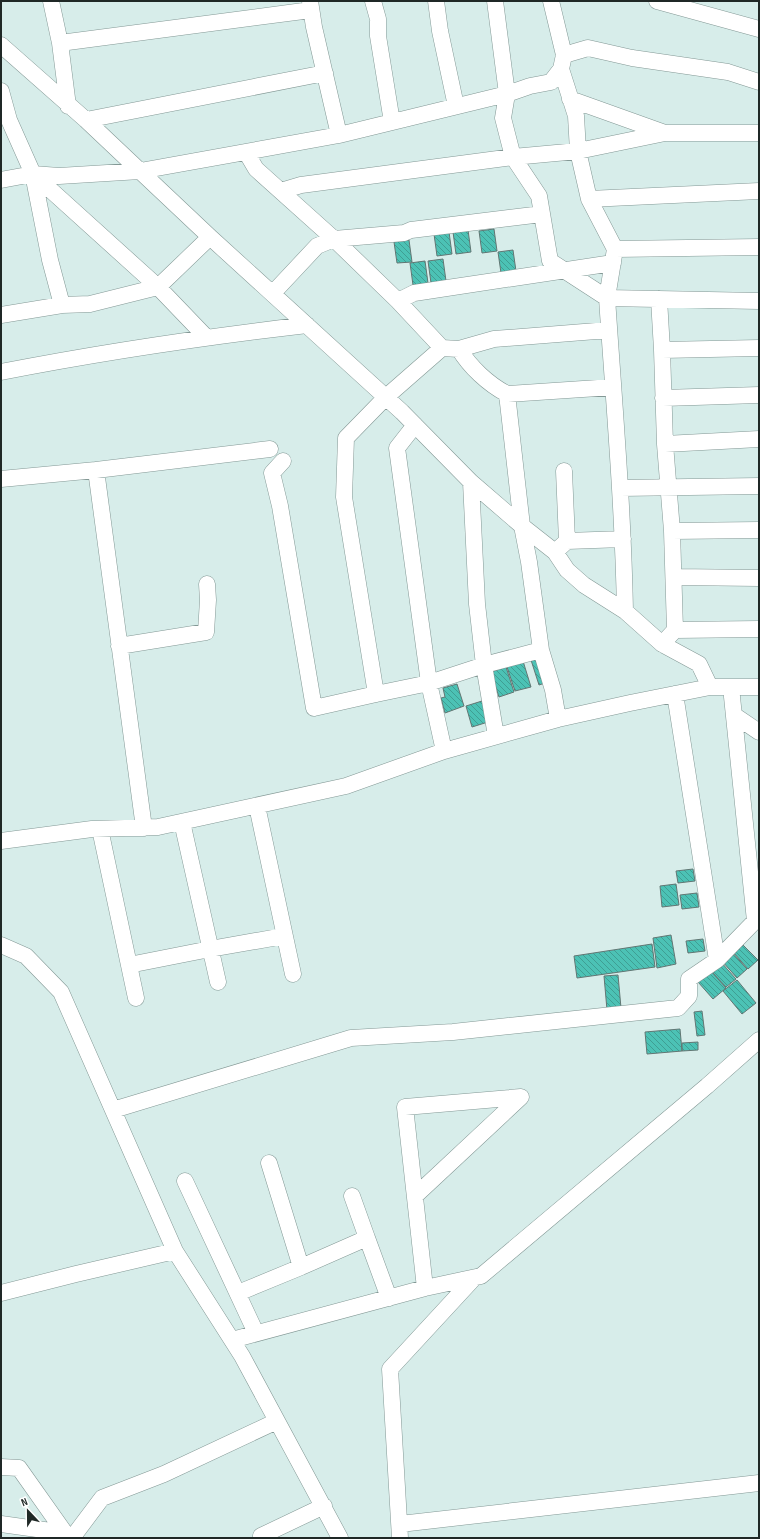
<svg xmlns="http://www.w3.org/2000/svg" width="760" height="1539" viewBox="0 0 760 1539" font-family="'Sofia Sans Condensed',sans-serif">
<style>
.building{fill:url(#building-back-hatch);stroke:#627673}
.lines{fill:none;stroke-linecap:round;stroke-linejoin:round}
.minor-casing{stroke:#839895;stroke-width:17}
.minor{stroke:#fff;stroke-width:16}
</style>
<defs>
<pattern id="building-back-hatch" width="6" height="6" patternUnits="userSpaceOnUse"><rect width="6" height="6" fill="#4cc2b5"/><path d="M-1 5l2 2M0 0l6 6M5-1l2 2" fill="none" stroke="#3f9e93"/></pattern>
</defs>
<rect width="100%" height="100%" fill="#d7edea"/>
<path class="building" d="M 494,229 L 497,251 L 482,253 L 479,231 Z
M 468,230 L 471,252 L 456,254 L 453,232 Z
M 449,232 L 452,254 L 437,256 L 434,234 Z
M 409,240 L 412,262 L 397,263 L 394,242 Z
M 513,250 L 516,271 L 501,273 L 498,252 Z
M 443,259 L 446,281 L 431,283 L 428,261 Z
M 425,261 L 428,283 L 413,285 L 410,263 Z
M 539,657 L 548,682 L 539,685 L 531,660 Z
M 523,661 L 531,687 L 515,691 L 507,667 Z
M 506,667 L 514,692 L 499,697 L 491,672 Z
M 457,684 L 464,706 L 445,713 L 441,698 L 445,697 L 443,688 Z
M 482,701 L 488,722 L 472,727 L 466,706 Z
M 693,869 L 695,881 L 678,883 L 676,871 Z
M 676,884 L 679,905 L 662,907 L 660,886 Z
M 697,893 L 699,907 L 682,909 L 680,895 Z
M 671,935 L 676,964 L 657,968 L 653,938 Z
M 703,939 L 705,951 L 688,953 L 686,941 Z
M 652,944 L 655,967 L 577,978 L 574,956 Z
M 743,945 L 758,960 L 748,969 L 734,953 Z
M 732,952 L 747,969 L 737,978 L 722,961 Z
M 721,962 L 736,979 L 726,987 L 711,971 Z
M 711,971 L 726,988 L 713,999 L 698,982 Z
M 618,975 L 621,1008 L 607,1010 L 604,976 Z
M 737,980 L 756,1003 L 742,1014 L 723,991 Z
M 702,1011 L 705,1035 L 697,1036 L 694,1012 Z
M 680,1029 L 682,1051 L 647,1054 L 645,1032 Z
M 698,1042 L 698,1050 L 682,1051 L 682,1043 Z"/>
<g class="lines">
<defs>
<path id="minor" d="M 51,1 L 60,43 L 68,106
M 310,1 L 314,27 L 339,135
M 373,1 L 378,19 L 378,36 L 392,122
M 436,1 L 440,31 L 456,106
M 551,1 L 564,55 L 561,69 L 551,82 L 530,86 L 507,94 L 503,118 L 513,157 L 539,196 L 550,261 L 607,298 L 615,249 L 759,247
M 657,1 L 759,29
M 60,43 L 311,10
M 1,45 L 86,120 L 140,171 L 339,135 L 507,94 L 495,1
M 564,55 L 588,48 L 632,58 L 728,72 L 759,82
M 561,69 L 576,116 L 578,151 L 589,199 L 615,249
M 1,91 L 9,120 L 33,174 L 1,180
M 570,99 L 665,133
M 86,120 L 325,73
M 246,152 L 256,169 L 334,239 L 398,301 L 442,348
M 33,174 L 59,176 L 140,171 L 210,237 L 402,412 L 471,482 L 522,526 L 529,562 L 541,650 L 553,690 L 558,719
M 33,174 L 158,287 L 206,337
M 33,174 L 50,260 L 62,305
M 281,191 L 301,185 L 513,157 L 578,151 L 665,133 L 759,133
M 589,199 L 759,191
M 273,293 L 317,246 L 334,239 L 404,233 L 411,230 L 542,214
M 659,299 L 662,350 L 665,444 L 672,531 L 675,630 L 662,644
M 398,301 L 414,293 L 613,263
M 1,315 L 62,305 L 90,304 L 158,287 L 210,237
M 459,349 C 470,367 488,384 507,394 L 613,387
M 662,350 L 759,348
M 1,372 C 103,352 205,337 307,325
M 507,394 L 522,526 L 555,552 L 567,570 L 584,585 L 625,611 L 662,644 L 699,664 L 710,687
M 663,398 L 759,395
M 415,425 L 397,448 L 429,683 L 444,751
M 665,444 L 759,439
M 283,461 L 272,473 L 280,506 L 314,708 L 376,694 L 429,683 L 484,665 L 541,650
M 96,470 L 144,828
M 564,471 L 567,541
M 1,479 L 96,470 L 270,449
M 471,482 L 477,604 L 484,665 L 496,736
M 620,488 L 759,486
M 672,531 L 759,530
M 555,552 L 567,541 L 623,539
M 674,577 L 759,578
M 625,611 C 623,506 614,402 607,298 L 759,301
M 675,630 L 759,629
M 119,646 L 206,632 L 208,600 L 207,584
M 376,694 L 344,497 L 346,438 L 386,397 L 442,348 L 459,349 L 494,339 L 609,330
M 675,694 L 717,960 L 755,921 L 731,687
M 734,715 L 759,732
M 257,806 L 293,974
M 182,822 L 218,982
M 100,829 L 136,998
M 1,841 L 92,829 L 158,827 L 346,786 L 444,751 L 558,719 L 630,703 L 710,687 L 759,687
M 1,945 L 26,956 L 61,992 L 175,1251
M 129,965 L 210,949 L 284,936
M 113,1110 L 351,1038 L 453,1032 L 678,1008 L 689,996 L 689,979 L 717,960
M 269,1163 L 301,1267 L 367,1238 L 389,1298
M 185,1181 L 256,1333
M 352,1196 L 367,1238
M 415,1196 L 521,1097 L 405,1107 L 425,1288
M 1,1293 L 76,1274 L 175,1251 L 242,1356 L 340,1538
M 238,1293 L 301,1267
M 232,1340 L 425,1288 L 481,1276 L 707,1086 L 759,1040
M 1,1467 L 19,1468 L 65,1533 L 70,1538
M 1,1524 L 65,1533
M 400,1524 L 759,1483
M 261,1536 L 324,1506
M 72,1538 L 102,1498 L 164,1474 L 277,1421
M 400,1538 L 390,1369 L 474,1278"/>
</defs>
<use href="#minor" class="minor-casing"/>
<use href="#minor" class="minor"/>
</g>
<rect width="760" height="1539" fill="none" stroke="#1f2826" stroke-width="4"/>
<g transform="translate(28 1511) rotate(338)" stroke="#ffffff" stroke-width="3" paint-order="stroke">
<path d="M0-3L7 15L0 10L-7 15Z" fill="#1f2826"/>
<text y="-6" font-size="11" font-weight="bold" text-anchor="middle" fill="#1f2826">N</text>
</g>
</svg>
